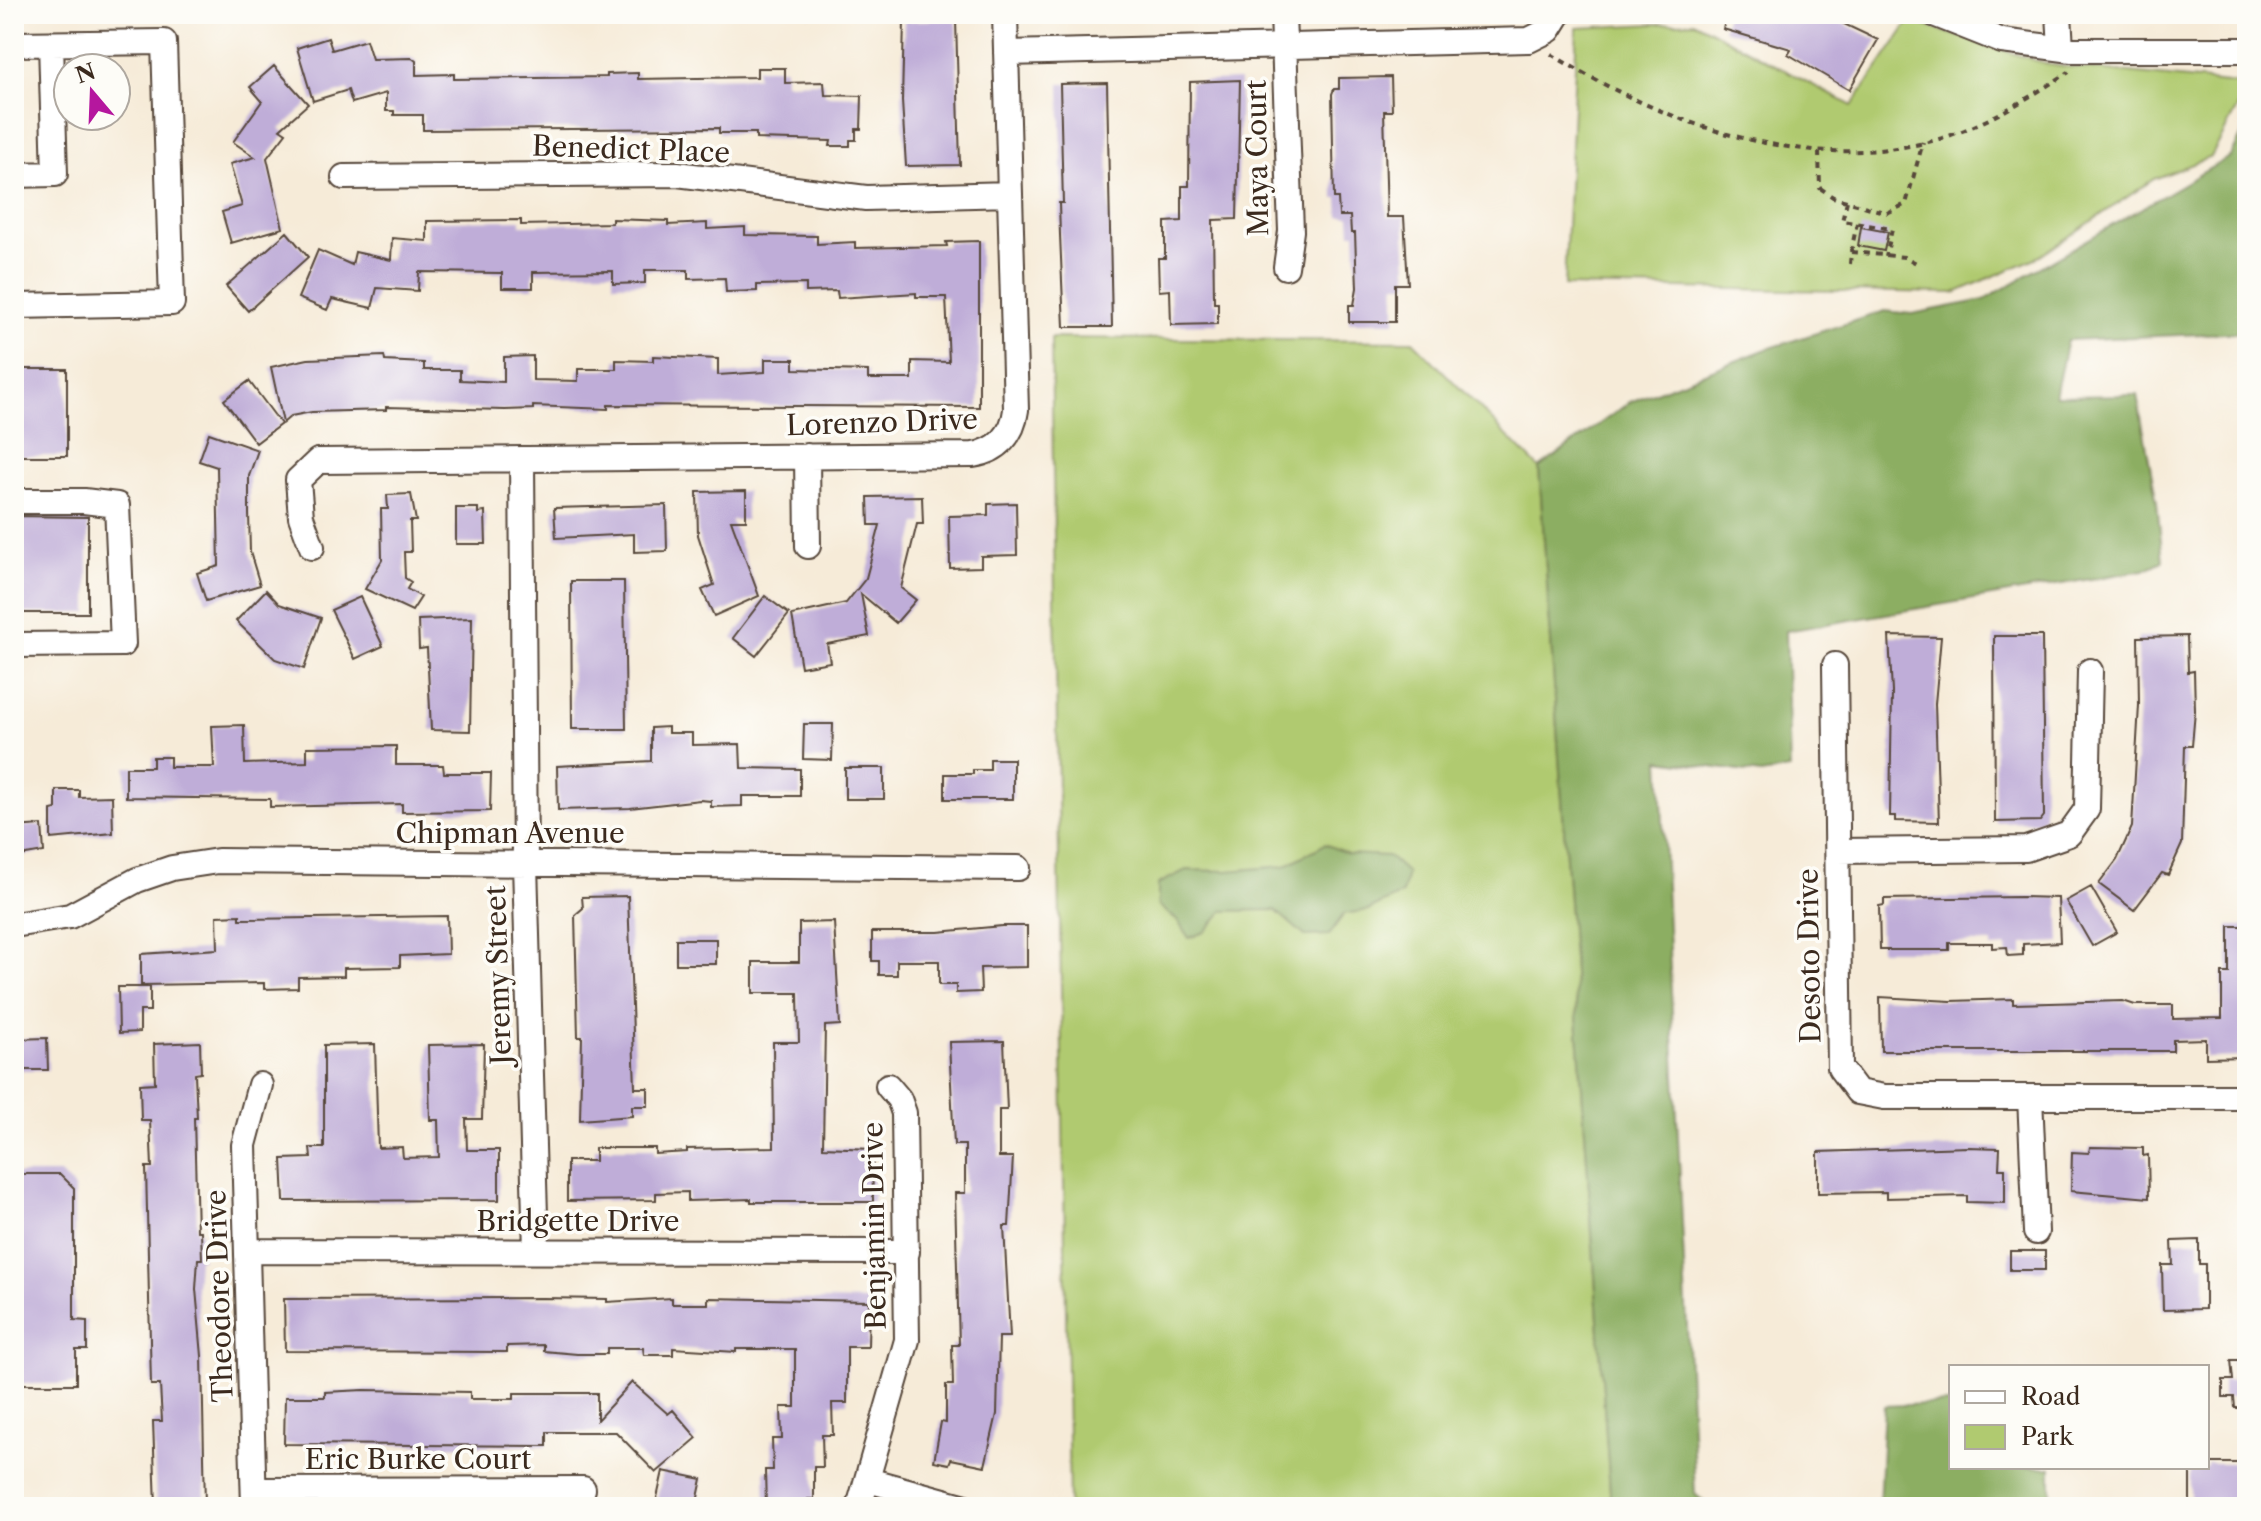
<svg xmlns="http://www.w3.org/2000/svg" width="2261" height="1521" viewBox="0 0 2261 1521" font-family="'Libre Caslon Text',serif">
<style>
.green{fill:#b0ca70;stroke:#767a47;stroke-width:2}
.forest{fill:#8cae62;stroke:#646c40;stroke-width:2}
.building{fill:#bfadd8}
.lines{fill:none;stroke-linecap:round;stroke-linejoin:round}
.minor-casing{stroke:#57473a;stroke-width:28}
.path{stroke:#57473a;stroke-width:4;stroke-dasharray:6 6;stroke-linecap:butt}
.minor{stroke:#fff;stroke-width:24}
.labels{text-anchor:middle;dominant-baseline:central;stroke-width:7;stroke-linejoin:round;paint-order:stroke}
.street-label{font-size:28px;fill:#3b2a1e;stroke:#fdfcf7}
</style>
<rect width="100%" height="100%" fill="#fdfcf7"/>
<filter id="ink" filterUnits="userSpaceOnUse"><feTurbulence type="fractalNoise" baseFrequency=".0125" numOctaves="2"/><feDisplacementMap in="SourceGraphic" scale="16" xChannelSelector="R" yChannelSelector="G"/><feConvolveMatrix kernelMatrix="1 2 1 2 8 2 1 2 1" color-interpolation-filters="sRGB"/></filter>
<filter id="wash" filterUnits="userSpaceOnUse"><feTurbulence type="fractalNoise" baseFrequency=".006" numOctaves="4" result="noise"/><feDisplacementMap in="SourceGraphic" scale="32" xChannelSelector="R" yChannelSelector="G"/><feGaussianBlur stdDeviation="1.8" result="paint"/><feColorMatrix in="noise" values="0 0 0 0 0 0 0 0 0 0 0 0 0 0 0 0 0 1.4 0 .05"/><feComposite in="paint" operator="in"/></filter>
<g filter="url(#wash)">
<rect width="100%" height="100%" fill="#f6ebd8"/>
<path class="green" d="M 1910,21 L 2050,65 L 2247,85 L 2247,90 L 2211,157 L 2154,179 L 2040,256 L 1955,293 L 1564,286 L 1577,28 L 1695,22 L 1852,106 Z
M 1051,338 L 1413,341 L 1539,468 L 1611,1507 L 1069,1507 Z"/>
<path class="forest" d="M 2247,125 L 2247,332 L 2067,340 L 2055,396 L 2137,395 L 2157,503 L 2163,561 L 2144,570 L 1786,631 L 1790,769 L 1761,774 L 1660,760 L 1695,1494 L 1710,1507 L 1611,1507 L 1539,468 L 1630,402 L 1764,350 L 1885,311 L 1912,314 L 1984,300 L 2231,156 Z
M 1325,844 L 1348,854 L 1388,856 L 1407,873 L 1402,894 L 1369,910 L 1344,914 L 1329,935 L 1305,936 L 1275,910 L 1223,911 L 1205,932 L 1189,938 L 1178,921 L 1158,905 L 1158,884 L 1186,870 L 1227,871 L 1285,866 Z
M 1951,1403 L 1951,1467 L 2051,1467 L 2051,1507 L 1879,1507 L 1884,1406 Z"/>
<g id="blocks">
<path class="building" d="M 1727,14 L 1823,14 L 1878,40 L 1849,90 L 1788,54 L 1791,49 L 1723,29 Z
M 956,20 L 960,165 L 906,166 L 902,101 L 904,21 Z
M 328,38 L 332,50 L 366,40 L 372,59 L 412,58 L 416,61 L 416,75 L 454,74 L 454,79 L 607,77 L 607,74 L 638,73 L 638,79 L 757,77 L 757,68 L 785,68 L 785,83 L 824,82 L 825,95 L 862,96 L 861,129 L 856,129 L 856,140 L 850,140 L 850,146 L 830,146 L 831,141 L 756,139 L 756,133 L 719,133 L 719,128 L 423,130 L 423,115 L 394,115 L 394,111 L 386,111 L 386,93 L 352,103 L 348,90 L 313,101 L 297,48 Z
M 274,66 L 308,104 L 280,129 L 286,133 L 267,158 L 283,228 L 231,243 L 222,212 L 242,206 L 230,164 L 255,157 L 233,142 L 262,101 L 250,87 Z
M 1391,77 L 1392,111 L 1384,111 L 1387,217 L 1404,217 L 1408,284 L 1395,284 L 1395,322 L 1349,322 L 1349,305 L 1354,305 L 1357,288 L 1355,233 L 1351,233 L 1350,216 L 1339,216 L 1338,198 L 1334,198 L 1332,94 L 1334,89 L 1339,89 L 1339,78 Z
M 1240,80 L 1237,219 L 1213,220 L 1214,303 L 1218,303 L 1218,324 L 1171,325 L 1170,290 L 1159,291 L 1158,258 L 1165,258 L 1165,222 L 1182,221 L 1182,186 L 1189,186 L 1190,82 Z
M 1107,83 L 1112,327 L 1064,327 L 1060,235 L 1059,203 L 1063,203 L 1060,84 Z
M 612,219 L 668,221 L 668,225 L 707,223 L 707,229 L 745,227 L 745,235 L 817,236 L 817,244 L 855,242 L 855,248 L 947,246 L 946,242 L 979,241 L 979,407 L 608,405 L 608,409 L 533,406 L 533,409 L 505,410 L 386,407 L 386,410 L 312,412 L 291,416 L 283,423 L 271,367 L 308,359 L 384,356 L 385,361 L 424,363 L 424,370 L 460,370 L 460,380 L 504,382 L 504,357 L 533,356 L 533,380 L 578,381 L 578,369 L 616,369 L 616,360 L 653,361 L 653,356 L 718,359 L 718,375 L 765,372 L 765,359 L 794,359 L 794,369 L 868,371 L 868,379 L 912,379 L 912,361 L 949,362 L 946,297 L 916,297 L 916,293 L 838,298 L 837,291 L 806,292 L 806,284 L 757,285 L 757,291 L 726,292 L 725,278 L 688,279 L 688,270 L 645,270 L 645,283 L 613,284 L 613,271 L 533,272 L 533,288 L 502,288 L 502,273 L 419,272 L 418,291 L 377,288 L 372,308 L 332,299 L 327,310 L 298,298 L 318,250 L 352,265 L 355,252 L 391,260 L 392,238 L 427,241 L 427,221 L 521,220 L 521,225 L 612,223 Z
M 1861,227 L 1888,232 L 1884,251 L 1858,246 Z
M 287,232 L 308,257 L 248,311 L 226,286 Z
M 14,369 L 67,369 L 67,456 L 14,456 Z
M 249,381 L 281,424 L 256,443 L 224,400 Z
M 209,433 L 258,450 L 249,476 L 249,513 L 250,552 L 260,585 L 206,601 L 197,573 L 219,566 L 217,467 L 199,461 Z
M 746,491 L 746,520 L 731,520 L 759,596 L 714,616 L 702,590 L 714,585 L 698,535 L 697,492 Z
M 411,494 L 416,521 L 410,521 L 411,552 L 404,552 L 405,578 L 411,582 L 407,589 L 421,597 L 412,611 L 365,589 L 382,560 L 381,509 L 388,509 L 387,495 Z
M 922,496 L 923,524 L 917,524 L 901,588 L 916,600 L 896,623 L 861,594 L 869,636 L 827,644 L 830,662 L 801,667 L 792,615 L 846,603 L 866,578 L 880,525 L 869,525 L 868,497 Z
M 1016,503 L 1017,555 L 981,556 L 981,567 L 950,568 L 949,516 L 988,515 L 988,504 Z
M 666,505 L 667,551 L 634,552 L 634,534 L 556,538 L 554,508 Z
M 456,508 L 478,508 L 478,513 L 485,512 L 486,544 L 456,544 Z
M 14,516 L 88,517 L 88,613 L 14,613 Z
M 571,581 L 624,581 L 626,729 L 572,729 Z
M 266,590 L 279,604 L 321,618 L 304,669 L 275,659 L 236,621 Z
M 765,596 L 789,614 L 756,656 L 733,638 Z
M 360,597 L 383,646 L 355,659 L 331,610 Z
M 472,618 L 470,731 L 431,730 L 427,648 L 419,649 L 418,620 Z
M 1889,636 L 1941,637 L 1935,704 L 1939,822 L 1895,821 L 1895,816 L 1890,816 L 1892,692 Z
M 1994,636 L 2042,636 L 2044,816 L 2040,821 L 1995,822 Z
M 2187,636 L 2188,672 L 2194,671 L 2195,711 L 2192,746 L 2185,746 L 2182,844 L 2168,875 L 2162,873 L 2134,910 L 2099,884 L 2117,860 L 2132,827 L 2139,705 L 2138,637 Z
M 804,724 L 833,724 L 832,760 L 803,759 Z
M 244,725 L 245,764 L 307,762 L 307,747 L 396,746 L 396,765 L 443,765 L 444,773 L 491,773 L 490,811 L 402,812 L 402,804 L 270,807 L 270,799 L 126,797 L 126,767 L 153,767 L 153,757 L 170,757 L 170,767 L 214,767 L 212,726 Z
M 668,727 L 668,733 L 692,733 L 692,745 L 740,744 L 741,768 L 800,769 L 800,796 L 742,796 L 742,806 L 711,807 L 711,801 L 700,800 L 630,808 L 558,810 L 557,766 L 651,761 L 651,728 Z
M 990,759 L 1013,759 L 1013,799 L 945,799 L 945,774 L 973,774 L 973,770 L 990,770 Z
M 845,768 L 884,768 L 884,799 L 845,799 Z
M 56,790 L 79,790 L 79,797 L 112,796 L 113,833 L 51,839 L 51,810 L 56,809 Z
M 42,825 L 44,852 L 14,857 L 14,827 Z
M 2091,887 L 2117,932 L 2092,946 L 2066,901 Z
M 628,896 L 635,1088 L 648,1088 L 648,1106 L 632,1106 L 632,1116 L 580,1120 L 582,1037 L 578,1037 L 575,915 L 583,908 L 582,897 Z
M 2021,897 L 2058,898 L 2060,942 L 2023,944 L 2023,955 L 2008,956 L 2007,947 L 1992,948 L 1992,943 L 1949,943 L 1949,950 L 1880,950 L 1879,906 L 1884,905 L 1884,899 Z
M 240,915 L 240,919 L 447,916 L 448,954 L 400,956 L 400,967 L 344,968 L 344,976 L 298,977 L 298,988 L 264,989 L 264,983 L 141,985 L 141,954 L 218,949 L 217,916 Z
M 834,922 L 840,1025 L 825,1026 L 823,1147 L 872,1149 L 873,1202 L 751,1202 L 751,1199 L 688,1201 L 688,1192 L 656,1193 L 656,1200 L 567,1201 L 567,1161 L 595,1161 L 595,1148 L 655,1148 L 655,1154 L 687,1152 L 687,1149 L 774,1147 L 773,1042 L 799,1042 L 798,993 L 753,993 L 753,962 L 799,962 L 799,923 Z
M 1002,926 L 1027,926 L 1027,967 L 980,968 L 981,992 L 956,993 L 956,985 L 939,985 L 939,961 L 897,961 L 897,975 L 879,975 L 879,961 L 872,961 L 872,932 L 938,932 Z
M 2229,926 L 2247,926 L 2247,1057 L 2206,1058 L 2206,1039 L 2173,1040 L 2173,1051 L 1881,1051 L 1880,997 L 1951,1001 L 2013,999 L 2013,1004 L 2123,1001 L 2135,1005 L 2173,1005 L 2173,1019 L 2222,1018 L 2222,973 L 2229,973 Z
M 676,939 L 716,939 L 716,964 L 676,964 Z
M 118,987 L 150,987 L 150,1011 L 140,1011 L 140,1032 L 119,1033 Z
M 47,1038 L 48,1070 L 14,1070 L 14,1039 Z
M 1004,1041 L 1007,1110 L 999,1110 L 999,1157 L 1013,1157 L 1009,1226 L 1004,1226 L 1010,1337 L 999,1337 L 997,1414 L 985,1466 L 951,1459 L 949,1464 L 934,1461 L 941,1422 L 946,1423 L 946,1385 L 953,1385 L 952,1345 L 959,1345 L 955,1193 L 965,1193 L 965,1145 L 954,1145 L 949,1042 Z
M 200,1042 L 201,1073 L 195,1074 L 197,1118 L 194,1118 L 197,1231 L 201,1231 L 202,1259 L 198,1259 L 196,1289 L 202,1356 L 205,1507 L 156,1507 L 153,1421 L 162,1421 L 160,1385 L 151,1385 L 146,1167 L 152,1167 L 150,1120 L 141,1120 L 140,1084 L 155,1083 L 154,1044 Z
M 375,1044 L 378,1148 L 402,1147 L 403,1158 L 439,1157 L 438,1120 L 430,1120 L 428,1045 L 484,1044 L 482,1119 L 466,1119 L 467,1150 L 499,1150 L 499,1200 L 284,1201 L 282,1159 L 311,1158 L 310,1148 L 324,1148 L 324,1045 Z
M 1968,1147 L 2000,1148 L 1999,1169 L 2005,1169 L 2005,1203 L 1967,1202 L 1967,1196 L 1886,1198 L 1886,1192 L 1818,1193 L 1818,1152 Z
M 2090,1147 L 2143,1148 L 2143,1156 L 2148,1155 L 2149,1198 L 2071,1191 L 2072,1152 L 2089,1153 Z
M 14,1174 L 60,1174 L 74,1188 L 74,1320 L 87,1321 L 87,1350 L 76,1350 L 76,1384 L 14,1384 Z
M 2199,1240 L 2199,1264 L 2205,1264 L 2205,1309 L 2163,1310 L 2162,1265 L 2173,1265 L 2172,1241 Z
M 2010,1251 L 2045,1251 L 2045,1270 L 2010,1270 Z
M 542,1298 L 607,1299 L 607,1302 L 672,1298 L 672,1304 L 708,1304 L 708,1298 L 869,1301 L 868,1347 L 847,1347 L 847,1403 L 832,1403 L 833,1435 L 822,1435 L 823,1467 L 814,1467 L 814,1499 L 808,1499 L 808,1507 L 766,1507 L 765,1470 L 773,1470 L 772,1439 L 782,1439 L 781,1407 L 795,1407 L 795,1349 L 736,1349 L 736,1352 L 673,1348 L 673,1355 L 644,1355 L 643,1348 L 607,1348 L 607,1354 L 577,1354 L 544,1351 L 544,1345 L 507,1346 L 507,1352 L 285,1351 L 284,1299 Z
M 2231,1360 L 2247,1360 L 2247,1408 L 2235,1408 L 2234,1397 L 2223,1397 L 2223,1380 L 2233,1380 Z
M 632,1382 L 668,1414 L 673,1410 L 697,1438 L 656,1473 L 616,1432 L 547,1432 L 547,1446 L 284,1444 L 285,1397 L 325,1397 L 325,1392 L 364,1390 L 470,1392 L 470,1399 L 514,1399 L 514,1393 L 597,1393 L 597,1420 Z
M 2207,1463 L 2247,1463 L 2247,1507 L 2190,1507 L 2190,1467 L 2207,1467 Z
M 663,1471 L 702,1479 L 696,1507 L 655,1507 Z"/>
</g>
</g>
<g filter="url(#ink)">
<use href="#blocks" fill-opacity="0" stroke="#57473a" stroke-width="2"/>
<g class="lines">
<defs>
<path id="minor" d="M 1283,14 L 1291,231 L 1286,267
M 1934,14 L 2002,41 L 2072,50 L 2247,50
M 2059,14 L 2061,48
M 14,44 L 164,42 L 172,303 L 14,306
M 1006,53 L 1529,40 L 1549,30 L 1559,14
M 14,175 L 55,174 L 51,44
M 344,177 L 677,174 L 866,198 L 1010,194
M 807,456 L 808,546
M 522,459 L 525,864 L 536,1251
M 14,501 L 84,501 L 117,505 L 123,644 L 14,645
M 312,547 L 301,517 L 298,480 L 318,461 L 973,455 C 998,451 1013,435 1016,410 L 1005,14
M 1835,665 L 1840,1068 L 1858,1092 L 1884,1097 L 2247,1097
M 1838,851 L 2026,849 L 2069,834 L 2087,809 L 2090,671
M 14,925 L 70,916 L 137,880 L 172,868 L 218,861 L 1018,868
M 2030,1097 L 2036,1232
M 250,1251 L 907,1252
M 868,1480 L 966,1507
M 254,1490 L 583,1489
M 254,1507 L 244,1145 L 260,1085
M 859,1507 L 907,1340 L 904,1113 L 899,1099 L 888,1086"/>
</defs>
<use href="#minor" class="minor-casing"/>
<path class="path" d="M 1551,54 C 1656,119 1784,168 1909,146 C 1966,137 2021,103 2069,72
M 1819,152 L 1820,188 L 1833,197 L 1887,213 L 1906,204 L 1923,142
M 1847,201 L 1842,221 L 1892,229 L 1886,257
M 1851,252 L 1857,223
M 1850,264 L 1851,252 L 1905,257 L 1920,265"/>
<use href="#minor" class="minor"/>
</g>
</g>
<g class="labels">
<g class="street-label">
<text transform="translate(631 149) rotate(2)">Benedict Place</text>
<text transform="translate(1257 158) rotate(-91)">Maya Court</text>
<text transform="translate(882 422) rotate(-2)">Lorenzo Drive</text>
<text x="510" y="833">Chipman Avenue</text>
<text transform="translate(1809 956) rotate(-91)">Desoto Drive</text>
<text transform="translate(498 975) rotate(-92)">Jeremy Street</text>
<text x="578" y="1221">Bridgette Drive</text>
<text transform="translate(874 1226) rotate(-91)">Benjamin Drive</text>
<text transform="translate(219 1296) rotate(-92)">Theodore Drive</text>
<text x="418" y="1459">Eric Burke Court</text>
</g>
</g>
<rect width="2261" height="1521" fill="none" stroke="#fdfcf7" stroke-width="48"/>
<rect x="1949" y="1365" width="260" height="104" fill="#fdfcf7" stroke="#afa8a0" stroke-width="2"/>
<rect x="1965" y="1391" width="40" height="12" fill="#ffffff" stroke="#afa8a0" stroke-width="2"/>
<text x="2021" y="1405" font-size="24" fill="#3b2a1e">Road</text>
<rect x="1965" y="1425" width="40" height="24" fill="#b0ca70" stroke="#afa8a0" stroke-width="2"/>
<text x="2021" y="1445" font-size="24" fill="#3b2a1e">Park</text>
<g transform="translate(92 92) rotate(341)"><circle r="38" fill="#fdfcf7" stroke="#afa8a0" stroke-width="2"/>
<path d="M0-6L14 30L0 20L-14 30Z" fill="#b5179e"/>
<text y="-12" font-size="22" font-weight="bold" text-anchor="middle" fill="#3b2a1e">N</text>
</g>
</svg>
